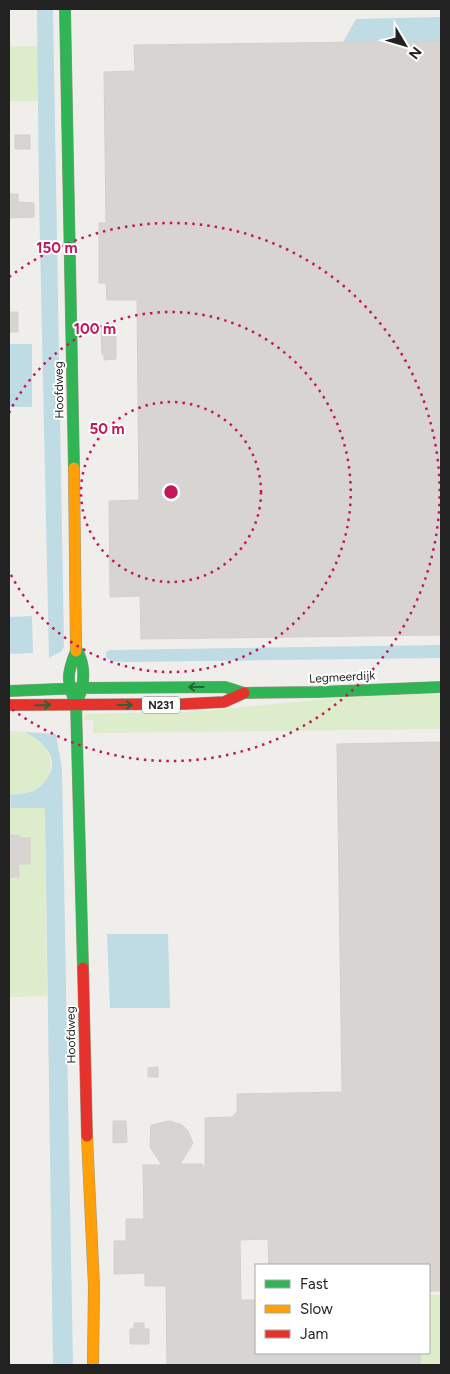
<svg xmlns="http://www.w3.org/2000/svg" width="450" height="1374" viewBox="0 0 450 1374" font-family="Figtree,sans-serif">
<style>
.grass{fill:#ddeccb}
.water{fill:#bfdbe3}
.building{fill:#d7d4d2;stroke:#d3d0cc}
.lines{fill:none;stroke-linecap:round;stroke-linejoin:round}
.fast-casing{stroke:#999a82;stroke-width:12}
.slow-casing{stroke:#999a82;stroke-width:12}
.jam-casing{stroke:#999a82;stroke-width:12}
.fast{stroke:#30b455;stroke-width:11}
.slow{stroke:#ff9f0a;stroke-width:11}
.jam{stroke:#e5322d;stroke-width:11}
.oneway{stroke:#286439}
.ring{fill:none;stroke:#c2185b;stroke-width:2.5;stroke-dasharray:2.5 5}
.labels{text-anchor:middle;dominant-baseline:central;stroke-width:4;stroke-linejoin:round;paint-order:stroke}
.shield{fill:#fff;stroke:#646464;stroke-width:1}
.shield-label{font-size:11px;font-weight:bold;fill:#222}
.street-label{font-size:12px;fill:#222;stroke:#fff}
.centre{fill:#c2185b;stroke:#fff;stroke-width:2.5}
.ring-label{font-size:15px;text-anchor:middle;font-weight:bold;fill:#c2185b;stroke:#fff;stroke-width:4;stroke-linejoin:round;paint-order:stroke}
</style>
<rect width="100%" height="100%" fill="#f0eeeb"/>
<path class="grass" d="M 9,46 L 38,46 L 38,101 L 9,101 Z
M 441,694 L 441,729 L 93,733 L 93,720 L 84,720 L 86,714 L 204,711 L 366,695 Z
M 9,731 C 14,731 20,731 25,732 C 53,739 62,778 33,791 C 26,794 18,794 10,795 Z
M 9,805 L 11,805 L 11,808 L 45,808 L 47,996 L 9,997 Z
M 429,1295 L 441,1295 L 441,1365 L 420,1365 L 420,1353 L 429,1353 Z"/>
<path class="water" d="M 37,9 L 53,9 L 64,646 L 62,651 L 49,658 L 39,196 Z
M 441,17 L 441,43 L 342,44 L 356,19 Z
M 9,344 L 32,344 L 32,407 L 9,407 Z
M 32,616 L 33,653 L 9,654 L 9,617 Z
M 441,645 L 441,658 L 126,662 L 111,661 L 106,657 L 106,652 L 110,650 Z
M 24,732 L 56,734 L 62,769 L 73,1365 L 53,1365 L 45,808 L 11,808 L 10,795 C 18,794 26,794 33,791 C 40,788 44,783 48,777 C 61,757 41,739 24,732 Z
M 107,934 L 168,934 L 170,1008 L 110,1008 Z"/>
<path class="building" d="M 441,41 L 441,635 L 141,639 L 140,596 L 110,597 L 109,501 L 139,500 L 137,300 L 107,300 L 106,283 L 99,283 L 99,223 L 106,223 L 104,72 L 135,71 L 134,45 Z
M 15,135 L 30,135 L 30,149 L 15,149 Z
M 9,194 L 18,194 L 18,202 L 34,203 L 34,217 L 9,218 Z
M 9,312 L 18,312 L 18,332 L 9,332 Z
M 101,329 L 116,329 L 116,359 L 104,360 L 104,354 L 102,354 Z
M 441,742 L 441,1291 L 429,1291 L 429,1265 L 269,1265 L 268,1239 L 240,1240 L 241,1300 L 256,1300 L 256,1353 L 420,1353 L 420,1365 L 167,1365 L 166,1286 L 145,1286 L 145,1273 L 114,1274 L 114,1241 L 126,1241 L 126,1219 L 144,1219 L 143,1165 L 162,1165 L 150,1147 L 151,1125 L 170,1121 L 182,1125 L 188,1131 L 193,1143 L 180,1164 L 202,1164 L 205,1171 L 205,1118 L 232,1117 L 237,1112 L 237,1094 L 342,1092 L 337,744 Z
M 11,835 L 19,835 L 21,838 L 30,838 L 30,864 L 18,864 L 19,877 L 9,877 L 9,839 Z
M 158,1067 L 158,1077 L 148,1077 L 148,1068 Z
M 113,1121 L 126,1121 L 127,1142 L 113,1143 Z
M 134,1323 L 144,1323 L 144,1329 L 149,1329 L 149,1344 L 130,1344 L 130,1329 L 134,1329 Z"/>
<g class="lines">
<defs>
<path id="fast" d="M 65,9 L 74,468
M 77,650 C 85,665 85,681 79,697
M 76,651 C 67,673 66,682 76,704 L 83,968
M 9,691 L 83,688 L 225,687 L 244,693 L 318,692 L 441,687"/>
<path id="slow" d="M 74,468 L 76,651
M 87,1136 L 94,1286 L 93,1365"/>
<path id="jam" d="M 9,705 L 184,704 L 224,702 L 244,693
M 83,968 L 87,1136"/>
</defs>
<use href="#fast" class="fast-casing"/>
<use href="#slow" class="slow-casing"/>
<use href="#jam" class="jam-casing"/>
<use href="#fast" class="fast"/>
<use href="#slow" class="slow"/>
<use href="#jam" class="jam"/>
</g>
<defs><path id="oneway-shaft" d="M-6 0H5M1.5-3L5.5 0L1.5 3" fill="none" stroke-width="1.6" stroke-linecap="round" stroke-linejoin="round" transform="scale(1.25)"/></defs>
<g class="oneway">
<use href="#oneway-shaft" transform="translate(196 687) rotate(180)"/>
<use href="#oneway-shaft" transform="translate(43 705) rotate(-1)"/>
<use href="#oneway-shaft" transform="translate(125 705)"/>
</g>
<g class="ring">
<circle cx="171" cy="492" r="90"/>
<path d="M9 413A180 180 0 1 1 9 571"/>
<path d="M9 277A269 269 0 1 1 9 707"/>
</g>
<g class="labels">
<rect class="shield" x="142" y="696.5" width="38" height="17" rx="4"/>
<g class="shield-label">
<text x="161" y="705">N231</text>
</g>
<g class="street-label">
<text transform="translate(59 390) rotate(-91)">Hoofdweg</text>
<text transform="translate(342 677) rotate(-3)">Legmeerdijk</text>
<text transform="translate(71 1035) rotate(-91)">Hoofdweg</text>
</g>
</g>
<circle cx="171" cy="492" r="8" class="centre"/>
<g class="ring-label">
<text x="57" y="253">150 m</text>
<text x="95" y="334">100 m</text>
<text x="107" y="434">50 m</text>
</g>
<rect width="450" height="1374" fill="none" stroke="#222222" stroke-width="20"/>
<rect x="255" y="1264" width="175" height="90" fill="#ffffff" stroke="#a7a7a7"/>
<rect x="265" y="1280" width="25" height="8" fill="#30b455" stroke="#a7a7a7"/>
<text x="300" y="1289" font-size="15" fill="#222222">Fast</text>
<rect x="265" y="1305" width="25" height="8" fill="#ff9f0a" stroke="#a7a7a7"/>
<text x="300" y="1314" font-size="15" fill="#222222">Slow</text>
<rect x="265" y="1330" width="25" height="8" fill="#e5322d" stroke="#a7a7a7"/>
<text x="300" y="1339" font-size="15" fill="#222222">Jam</text>
<g transform="translate(405 45) rotate(128)" stroke="#ffffff" stroke-width="4" paint-order="stroke">
<path d="M0-4L9 19L0 12L-9 19Z" fill="#222222"/>
<text y="-8" font-size="14" font-weight="bold" text-anchor="middle" fill="#222222">N</text>
</g>
</svg>
